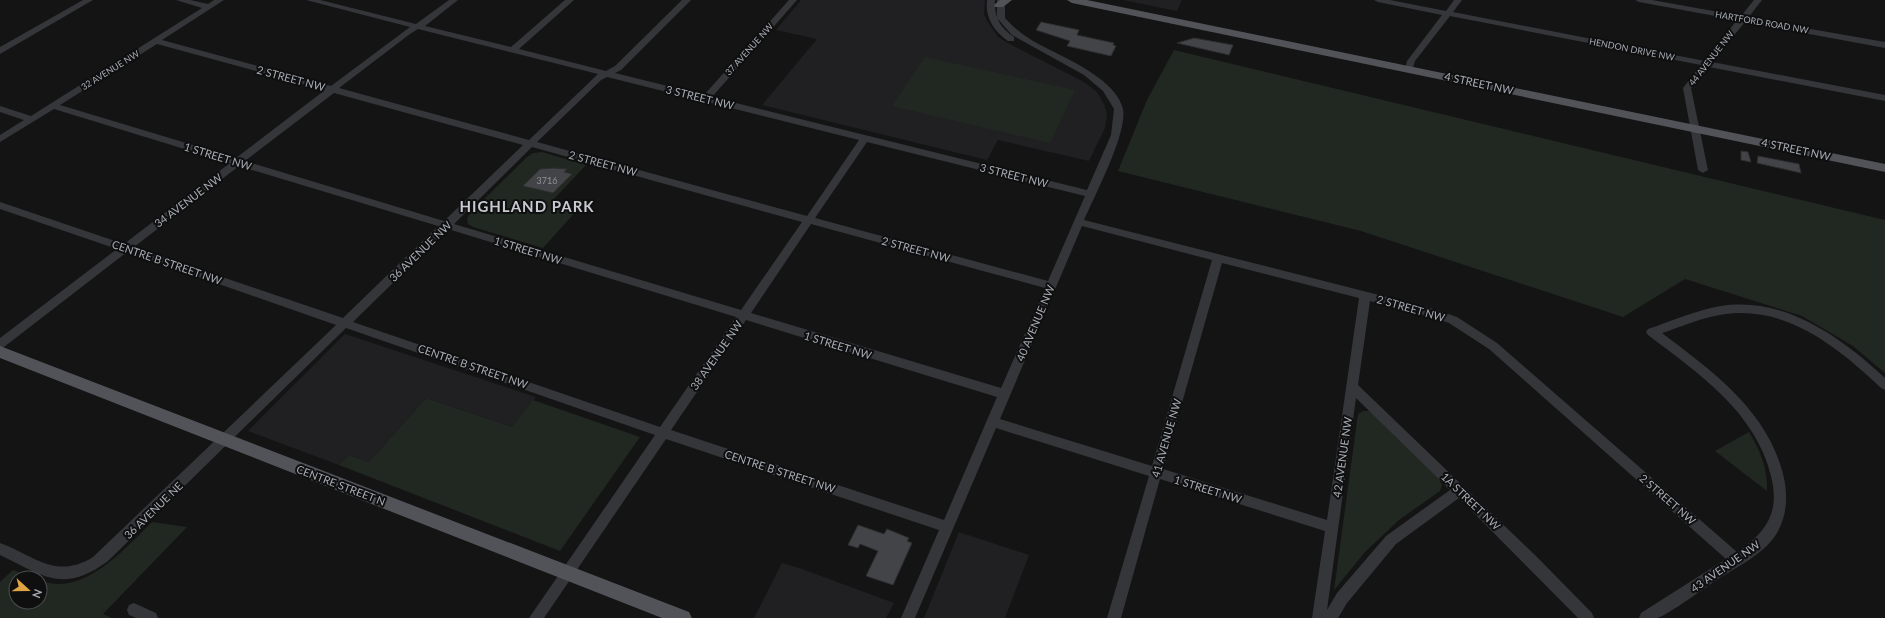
<svg xmlns="http://www.w3.org/2000/svg" width="1885" height="618" viewBox="0 0 1885 618" font-family="Lato,sans-serif">
<style>
.built{fill:#202022}
.green{fill:#212821}
.building{fill:#434448;stroke:#2e2e31}
.lines{fill:none;stroke-linecap:round;stroke-linejoin:round}
.minor{fill:#35363a;fill-rule:evenodd}
.major{fill:#525359;fill-rule:evenodd}
.labels{text-anchor:middle;dominant-baseline:central;stroke-width:4;stroke-linejoin:round;paint-order:stroke}
.far-street-label{font-size:9px;fill:#a7acb4;stroke:#0f0f10}
.number-label{font-size:9px;fill:#8e9299}
.street-label{font-size:11px;fill:#a7acb4;stroke:#0f0f10}
.district-label{font-size:15px;font-weight:bold;letter-spacing:1px;fill:#c8cad1;stroke:#0f0f10}
</style>
<rect width="100%" height="100%" fill="#141415"/>
<path class="built" d="M 801,0 L 985,0 L 984,14 L 987,21 L 998,37 L 1006,42 L 1084,82 L 1097,92 L 1104,104 L 1107,114 L 1105,128 L 1089,161 L 998,140 L 987,160 L 762,105 L 817,39 L 776,30 Z
M 1123,0 L 1182,0 L 1177,11 Z
M 345,334 L 536,397 L 512,427 L 426,398 L 369,462 L 349,455 L 339,465 L 248,431 Z
M 959,532 L 1029,555 L 1005,618 L 924,618 Z
M 782,563 L 802,569 L 894,603 L 886,618 L 754,618 Z"/>
<path class="green" d="M 1174,50 L 1885,220 L 1885,373 L 1853,346 L 1802,316 L 1685,279 L 1623,317 L 1361,231 L 1118,171 L 1147,100 Z
M 925,57 L 1075,90 L 1050,143 L 892,106 Z
M 542,152 L 586,165 L 553,200 L 579,208 L 543,248 L 473,227 L 468,224 L 467,218 L 474,209 L 527,157 L 533,153 Z
M 426,398 L 512,427 L 533,400 L 640,437 L 560,551 L 339,465 L 349,455 L 369,462 Z
M 1363,411 L 1369,411 L 1375,414 L 1439,479 L 1442,485 L 1440,491 L 1399,520 L 1365,552 L 1334,590 L 1358,414 Z
M 1749,432 C 1760,450 1768,469 1767,491 L 1715,451 Z
M 152,522 L 187,527 L 103,614 L 112,618 L 0,618 L 0,582 L 13,570 L 35,578 L 16,578 L 16,602 L 40,602 L 40,580 C 82,598 125,549 152,522 Z"/>
<path class="building" d="M 1041,22 L 1079,30 L 1077,35 L 1114,43 L 1113,45 L 1116,46 L 1111,56 L 1067,46 L 1070,41 L 1036,30 Z
M 1194,38 L 1233,45 L 1229,55 L 1177,43 Z
M 1741,151 L 1748,152 L 1751,162 L 1741,160 Z
M 1758,156 L 1799,164 L 1801,173 L 1757,163 Z
M 553,168 L 567,169 L 564,172 L 572,174 L 553,193 L 523,186 L 540,169 Z
M 858,525 L 884,534 L 887,529 L 909,538 L 907,541 L 912,543 L 893,585 L 866,576 L 878,551 L 860,544 L 858,548 L 848,545 Z"/>
<g class="lines">
<path class="minor" d="M 83,0 L 93,0 L 0,54 L 0,47 Z
M 176,0 L 190,0 L 208,4 L 214,0 L 224,0 L 162,40 L 331,86 L 410,27 L 306,0 L 320,0 L 416,24 L 449,0 L 458,0 L 425,26 L 511,47 L 565,0 L 574,0 L 519,49 L 606,71 L 615,66 L 682,0 L 691,0 L 621,70 L 615,73 L 704,95 L 789,0 L 797,0 L 712,97 L 1087,190 L 1111,135 L 1114,109 L 1103,91 L 1084,75 L 1012,35 L 997,18 L 997,0 L 1005,0 L 1005,18 C 1024,39 1041,45 1066,58 C 1085,68 1117,85 1123,109 C 1128,132 1094,197 1084,220 L 1434,309 L 1457,317 L 1497,343 L 1737,552 C 1767,532 1780,512 1771,476 C 1755,411 1698,373 1648,335 L 1646,332 L 1648,329 C 1672,321 1696,310 1721,306 C 1784,296 1841,337 1885,378 L 1885,390 L 1881,388 C 1838,347 1784,303 1720,315 C 1700,318 1681,327 1662,333 C 1712,371 1767,410 1783,474 C 1789,497 1787,521 1772,540 C 1759,556 1740,565 1723,576 C 1711,583 1667,616 1657,618 C 1651,618 1645,618 1639,618 L 1641,613 L 1726,559 L 1489,349 L 1449,323 L 1432,317 L 1370,301 L 1358,385 L 1538,558 L 1592,613 L 1594,618 L 1578,618 L 1459,498 L 1396,544 L 1347,603 L 1338,618 L 1312,618 L 1325,531 L 1160,479 L 1121,618 L 1107,618 L 1149,476 L 996,428 L 915,618 L 901,618 L 939,530 L 666,439 L 544,618 L 529,618 L 655,435 L 346,328 L 108,561 C 63,594 44,576 0,555 L 0,543 C 35,556 56,580 93,557 L 336,325 L 127,252 L 4,347 L 0,348 L 0,338 L 117,249 L 0,209 L 0,202 L 124,244 L 230,163 L 54,109 L 0,142 L 0,135 L 24,120 L 0,112 L 0,106 L 31,116 L 202,8 ZM 418,29 L 598,74 L 529,140 L 339,88 L 410,34 ZM 157,44 L 325,90 L 236,158 L 60,105 ZM 607,77 L 859,140 L 807,216 L 537,142 L 601,80 ZM 334,93 L 523,145 L 444,221 L 245,161 ZM 867,142 L 1085,196 L 1048,281 L 815,218 ZM 532,147 L 802,222 L 741,310 L 454,224 ZM 239,166 L 438,226 L 343,318 L 134,247 ZM 811,224 L 1045,288 L 1001,388 L 751,313 ZM 1082,226 L 1212,260 L 1152,466 L 1000,419 ZM 448,229 L 736,317 L 660,427 L 353,322 ZM 1222,263 L 1359,298 L 1327,520 L 1163,469 ZM 746,320 L 997,397 L 944,520 L 671,430 ZM 1356,398 L 1450,490 L 1386,536 L 1337,593 L 1327,610 Z
M 987,0 L 995,0 C 994,17 1000,28 1014,37 L 1014,41 L 1008,41 C 994,31 985,18 987,0 Z
M 1374,0 L 1390,0 L 1446,11 L 1454,0 L 1462,0 L 1453,12 L 1705,61 L 1737,20 L 1639,2 L 1635,0 L 1652,0 L 1741,16 L 1754,0 L 1762,0 L 1748,18 L 1885,42 L 1885,48 L 1745,22 L 1712,62 L 1885,95 L 1885,101 L 1709,67 L 1691,88 L 1708,170 L 1703,173 L 1698,170 L 1683,88 L 1701,65 L 1450,16 L 1415,61 L 1412,71 L 1409,72 L 1405,69 L 1407,61 L 1442,15 L 1378,2 Z
M 134,603 L 156,613 L 158,618 L 136,618 L 129,615 L 127,610 L 129,605 Z"/>
<path class="major" d="M 1000,0 L 1012,0 L 1003,7 L 995,7 L 994,5 Z
M 1067,0 L 1087,0 L 1885,164 L 1885,172 L 1072,3 Z
M 0,346 L 689,612 L 692,618 L 662,618 L 0,358 Z"/>
</g>
<g class="labels">
<g class="far-street-label">
<text transform="translate(1762 22) rotate(10)">HARTFORD ROAD NW</text>
<text transform="translate(749 49) rotate(-48)">37 AVENUE NW</text>
<text transform="translate(1632 49) rotate(11)">HENDON DRIVE NW</text>
<text transform="translate(1711 58) rotate(-52)">44 AVENUE NW</text>
<text transform="translate(110 70) rotate(-32)">32 AVENUE NW</text>
</g>
<g class="number-label">
<text x="547" y="180">3716</text>
</g>
<g class="street-label">
<text transform="translate(291 78) rotate(15)">2 STREET NW</text>
<text transform="translate(1479 83) rotate(12)">4 STREET NW</text>
<text transform="translate(700 97) rotate(14)">3 STREET NW</text>
<text transform="translate(1796 149) rotate(12)">4 STREET NW</text>
<text transform="translate(218 156) rotate(17)">1 STREET NW</text>
<text transform="translate(603 163) rotate(15)">2 STREET NW</text>
<text transform="translate(1014 175) rotate(14)">3 STREET NW</text>
<text transform="translate(188 200) rotate(-37)">34 AVENUE NW</text>
<text transform="translate(916 249) rotate(15)">2 STREET NW</text>
<text transform="translate(528 250) rotate(17)">1 STREET NW</text>
<text transform="translate(420 251) rotate(-44)">36 AVENUE NW</text>
<text transform="translate(167 262) rotate(19)">CENTRE B STREET NW</text>
<text transform="translate(1411 308) rotate(16)">2 STREET NW</text>
<text transform="translate(1035 323) rotate(-67)">40 AVENUE NW</text>
<text transform="translate(838 345) rotate(17)">1 STREET NW</text>
<text transform="translate(716 355) rotate(-55)">38 AVENUE NW</text>
<text transform="translate(473 366) rotate(19)">CENTRE B STREET NW</text>
<text transform="translate(1166 438) rotate(-74)">41 AVENUE NW</text>
<text transform="translate(1342 457) rotate(-82)">42 AVENUE NW</text>
<text transform="translate(780 471) rotate(18)">CENTRE B STREET NW</text>
<text transform="translate(341 485) rotate(21)">CENTRE STREET N</text>
<text transform="translate(1208 489) rotate(17)">1 STREET NW</text>
<text transform="translate(1668 499) rotate(41)">2 STREET NW</text>
<text transform="translate(1471 501) rotate(44)">1A STREET NW</text>
<text transform="translate(153 510) rotate(-44)">36 AVENUE NE</text>
<text transform="translate(1725 566) rotate(-35)">43 AVENUE NW</text>
</g>
<g class="district-label">
<text x="527" y="206">HIGHLAND PARK</text>
</g>
</g>
<g transform="translate(28 590) rotate(111)"><circle r="19" fill="#0f0f10" stroke="#4c4e52"/>
<path d="M0-3L7 15L0 10L-7 15Z" fill="#dea343"/>
<text y="-6" font-size="11" font-weight="bold" text-anchor="middle" fill="#a7acb4">N</text>
</g>
</svg>
